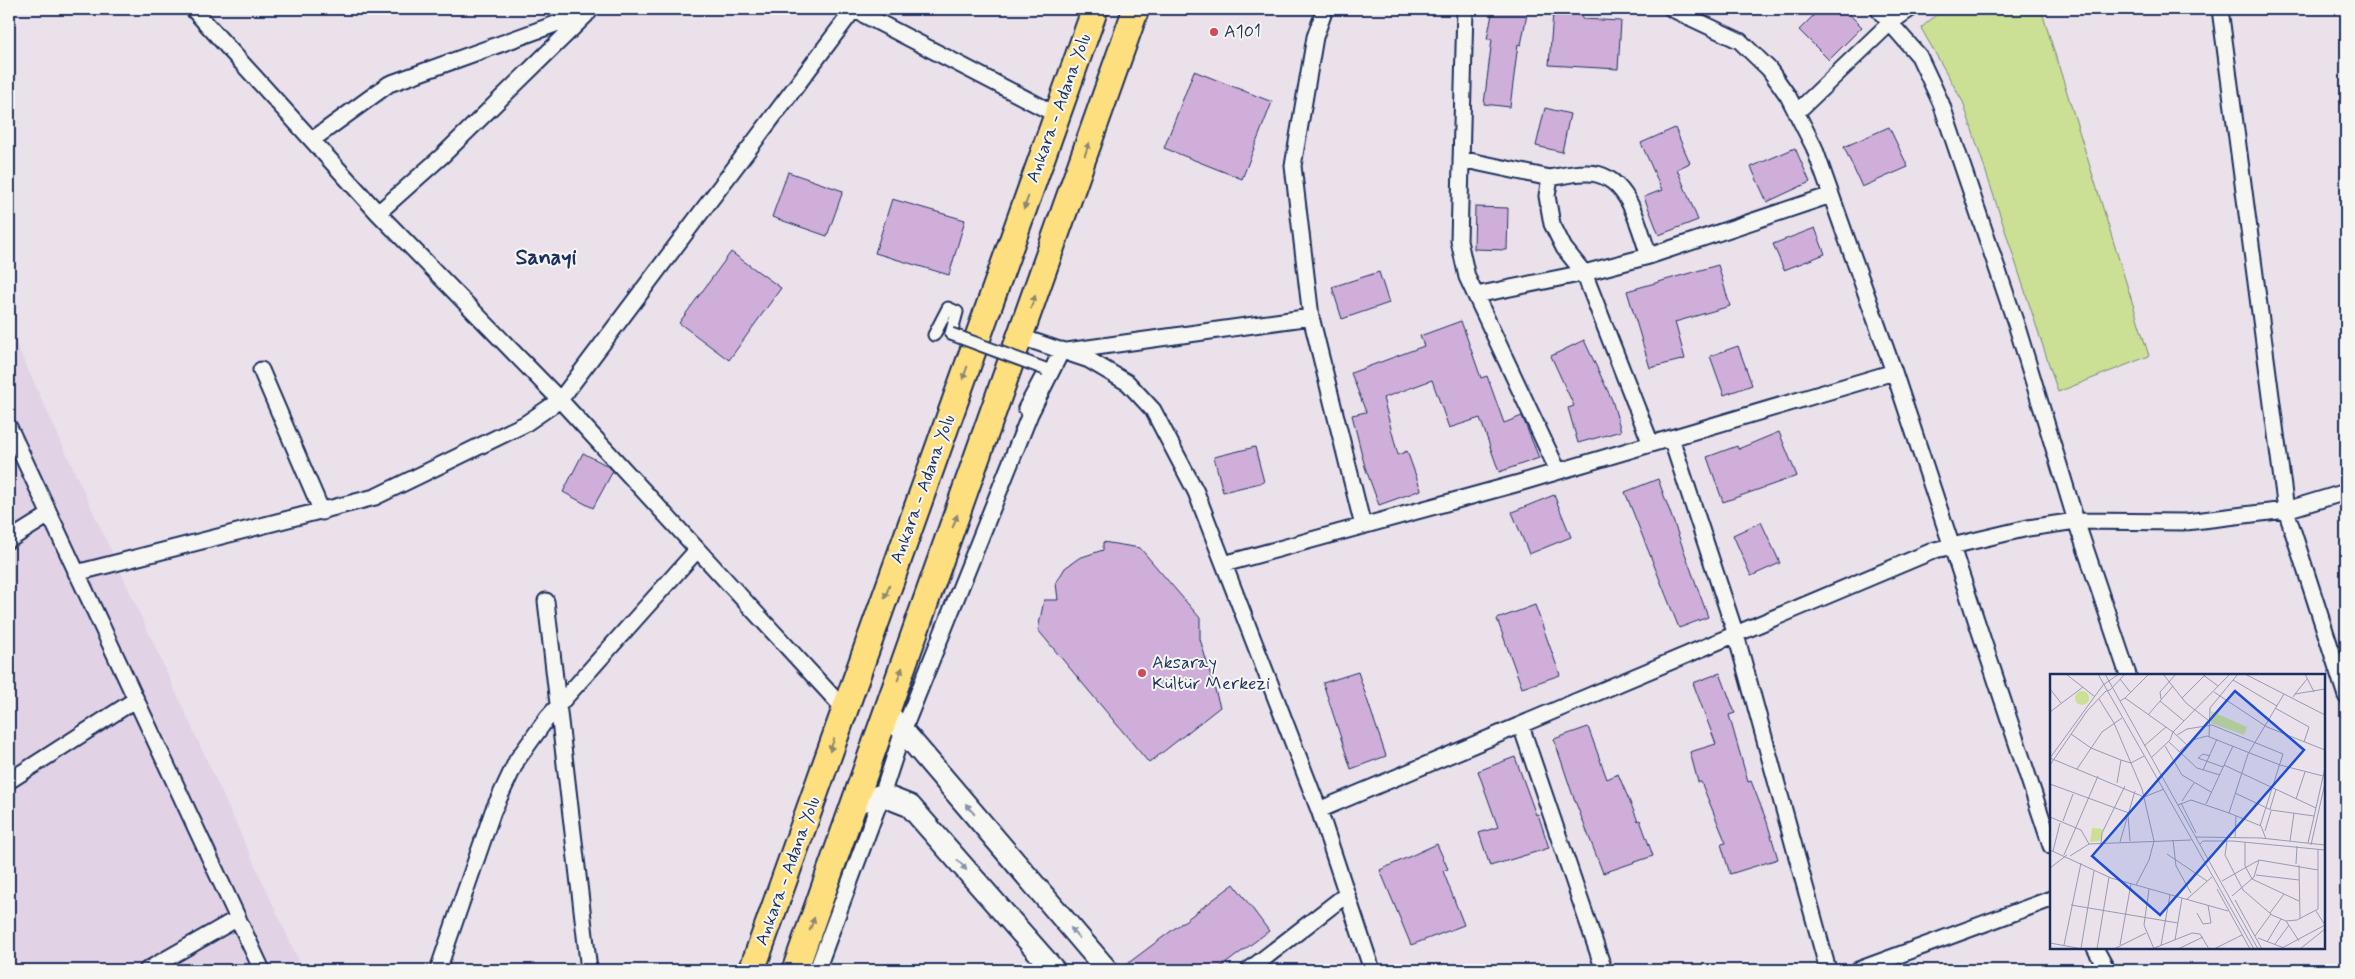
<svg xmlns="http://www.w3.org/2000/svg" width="2355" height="979" viewBox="0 0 2355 979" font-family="Mynerve,sans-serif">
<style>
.built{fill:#e2d2e6}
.green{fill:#cbe095;stroke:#73887a}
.building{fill:#cfafda;stroke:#1b2f5e}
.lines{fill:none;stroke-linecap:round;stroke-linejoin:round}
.pedestrian-casing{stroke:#1b2f5e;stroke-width:15}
.minor-casing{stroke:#1b2f5e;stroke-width:19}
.secondary-casing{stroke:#1b2f5e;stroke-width:25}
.trunk-casing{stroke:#1b2f5e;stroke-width:29}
.pedestrian{stroke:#f6f6f2;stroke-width:11}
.minor{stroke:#f6f6f2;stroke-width:15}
.secondary{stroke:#f6f6f2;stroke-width:21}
.trunk{stroke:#fedf80;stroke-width:25}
.pedestrian-bridge-casing{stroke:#1b2f5e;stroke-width:15;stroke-linecap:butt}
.pedestrian-bridge{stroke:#f6f6f2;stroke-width:11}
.oneway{fill:#8c876f}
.oneway2{fill:#8892a8}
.poi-dot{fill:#d1495b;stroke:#f6f6f2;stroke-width:2}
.labels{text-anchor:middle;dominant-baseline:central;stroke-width:4;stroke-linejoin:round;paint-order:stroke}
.poi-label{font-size:18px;fill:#1b2f5e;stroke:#f6f6f2;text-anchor:start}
.street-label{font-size:18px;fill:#1b2f5e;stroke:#f6f6f2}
.district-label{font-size:22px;font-weight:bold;fill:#1b2f5e;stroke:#f6f6f2}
.inset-road{fill:none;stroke:#979ab3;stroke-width:1}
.view{fill:#1d4ed8;fill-opacity:0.15;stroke:#1d4ed8;stroke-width:2.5}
.inset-edge{fill:none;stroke:#1b2f5e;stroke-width:2.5}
</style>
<rect width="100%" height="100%" fill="#eae1eb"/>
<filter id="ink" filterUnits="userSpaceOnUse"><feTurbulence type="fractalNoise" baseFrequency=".02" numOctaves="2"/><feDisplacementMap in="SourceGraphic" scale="10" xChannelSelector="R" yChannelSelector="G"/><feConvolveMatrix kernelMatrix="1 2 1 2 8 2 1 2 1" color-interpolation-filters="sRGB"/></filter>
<g filter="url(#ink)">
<path class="built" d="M 9,328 L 303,970 L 9,970 Z"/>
<path class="green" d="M 1943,9 L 2041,9 L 2149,356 L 2058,392 L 1963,102 L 1921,28 Z"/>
<path class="building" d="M 1493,9 L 1528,9 L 1521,45 L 1518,44 L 1510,107 L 1484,104 L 1492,39 L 1487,39 Z
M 1820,9 L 1844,9 L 1862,27 L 1829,60 L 1799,30 Z
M 1553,13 L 1582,15 L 1582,19 L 1621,21 L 1618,69 L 1549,65 Z
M 1194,71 L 1272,102 L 1242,179 L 1164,148 Z
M 1545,108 L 1570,114 L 1562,152 L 1536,146 Z
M 1889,127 L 1908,167 L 1862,187 L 1844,147 Z
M 1675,128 L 1690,163 L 1677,169 L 1698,220 L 1659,235 L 1644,197 L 1662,190 L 1641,143 Z
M 1795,148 L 1810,182 L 1767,202 L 1751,167 Z
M 788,172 L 843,191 L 827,236 L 772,217 Z
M 892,199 L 965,220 L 949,275 L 875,253 Z
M 1475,207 L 1508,208 L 1507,250 L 1474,249 Z
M 1815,228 L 1825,254 L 1784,270 L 1773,244 Z
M 731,252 L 781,288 L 729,360 L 679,323 Z
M 1718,265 L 1730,306 L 1675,322 L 1685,359 L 1650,368 L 1627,291 Z
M 1379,272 L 1389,303 L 1342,319 L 1332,287 Z
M 1461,321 L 1481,378 L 1487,376 L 1504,423 L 1522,416 L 1539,458 L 1499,472 L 1480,418 L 1449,428 L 1432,380 L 1383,398 L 1398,455 L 1407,451 L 1421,490 L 1379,505 L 1365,467 L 1352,415 L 1366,412 L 1351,373 L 1424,346 L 1420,336 Z
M 1584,340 L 1612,400 L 1621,431 L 1578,443 L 1568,408 L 1574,406 L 1551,356 Z
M 1738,346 L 1752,385 L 1724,395 L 1710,356 Z
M 1779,432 L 1797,476 L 1723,502 L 1707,457 L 1737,446 L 1738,449 Z
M 1255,447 L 1264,482 L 1223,492 L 1214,457 Z
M 583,453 L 608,466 L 613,471 L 593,508 L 563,492 Z
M 1658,479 L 1708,617 L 1679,628 L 1625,492 Z
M 1554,495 L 1571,537 L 1529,554 L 1512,512 Z
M 1761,522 L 1780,563 L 1751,576 L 1733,535 Z
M 1103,542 L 1140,548 L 1200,618 L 1200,639 L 1220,707 L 1149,763 L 1038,630 L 1044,600 L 1058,600 L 1056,583 L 1065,568 L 1079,558 L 1103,550 Z
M 1535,605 L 1560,675 L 1522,688 L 1497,619 Z
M 1358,672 L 1386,756 L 1351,769 L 1323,683 Z
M 1720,673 L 1735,713 L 1729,715 L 1748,782 L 1751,781 L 1767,822 L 1778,859 L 1730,874 L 1721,844 L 1726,843 L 1701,782 L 1698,782 L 1690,752 L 1716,744 L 1693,683 Z
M 1588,727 L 1607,779 L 1618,774 L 1638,821 L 1640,820 L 1653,856 L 1603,873 L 1572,793 L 1554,739 Z
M 1515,757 L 1536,815 L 1538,814 L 1549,848 L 1490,866 L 1479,833 L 1498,827 L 1478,771 Z
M 1437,844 L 1448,869 L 1443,871 L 1464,925 L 1411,945 L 1380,870 Z
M 1234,884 L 1269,931 L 1217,970 L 1119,970 Z"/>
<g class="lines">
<defs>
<path id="pedestrian" d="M 934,335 L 948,308 L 957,312 L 951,334
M 1030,414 L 1024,408 L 1045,369"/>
<path id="minor" d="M 193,9 L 378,213 L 560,400 L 845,710
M 853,9 L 1057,115
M 1325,9 L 1315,37 L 1293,166 L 1311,317 L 1363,526
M 1465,9 L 1459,241 L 1467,277 L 1558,471
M 1672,9 L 1740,41 L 1769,69 L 1788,96 L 1814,147 L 1894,372 L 2051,846
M 1878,9 L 1919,56 L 1941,103 L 2017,327 L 2076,521 L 2128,675
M 2220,9 L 2286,510 L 2346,696
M 1796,113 L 1891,22 L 1910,9
M 312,140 L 389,84 L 589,12
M 1461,159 L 1550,178
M 378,213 L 442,156 L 586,15
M 1649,256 C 1638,225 1628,171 1585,173 C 1573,173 1561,176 1550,178 L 1547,196 L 1552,224 L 1564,248 L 1584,273 L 1651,444
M 1476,295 L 1584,273 L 1649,256 L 1831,195
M 1021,337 L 1089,360 L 1128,383 L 1153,410 L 1196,492 L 1319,810 L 1372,970
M 1067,351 L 1311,317
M 261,370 L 322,512
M 9,427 L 262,970
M 1671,438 L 1736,635 L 1828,970
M 9,540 L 49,515
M 1224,564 L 1519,483 L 1894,372
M 76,573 L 375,497 L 525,424 L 560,400 L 854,9
M 546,601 L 589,970
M 1521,726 L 1604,970
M 9,781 L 135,700
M 1319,810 L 1935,550 L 2028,528 L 2076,521 L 2186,522 L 2286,510 L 2346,492
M 2095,948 L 2107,970
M 147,970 L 238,918
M 438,970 L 493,811 L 517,760 L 548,717 L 697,550
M 817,970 L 882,795 L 903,731 L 1030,414 L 1062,350
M 1249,970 L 1347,894
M 1858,970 L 2051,899"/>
<path id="secondary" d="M 887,712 L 1107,970
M 856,803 L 882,795 L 910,806 L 1054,970"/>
<path id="trunk" d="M 752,970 L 1095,9
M 795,970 L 1136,9"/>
</defs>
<use href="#pedestrian" class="pedestrian-casing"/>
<use href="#minor" class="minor-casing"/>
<use href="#secondary" class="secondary-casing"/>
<use href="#trunk" class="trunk-casing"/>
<use href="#pedestrian" class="pedestrian"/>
<use href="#minor" class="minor"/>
<use href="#secondary" class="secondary"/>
<use href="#trunk" class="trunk"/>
<defs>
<path id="pedestrian-bridge" d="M 951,334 L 1045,369"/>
</defs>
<use href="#pedestrian-bridge" class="pedestrian-bridge-casing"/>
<use href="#pedestrian-bridge" class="pedestrian-bridge"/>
</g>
<defs><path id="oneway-solid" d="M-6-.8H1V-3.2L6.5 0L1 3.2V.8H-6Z" transform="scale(1.25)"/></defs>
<g class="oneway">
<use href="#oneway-solid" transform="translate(1087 149) rotate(-71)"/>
<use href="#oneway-solid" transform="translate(1026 203) rotate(110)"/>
<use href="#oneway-solid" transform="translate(1033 302) rotate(-71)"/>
<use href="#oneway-solid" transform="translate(965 373) rotate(110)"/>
<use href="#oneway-solid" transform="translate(955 521) rotate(-70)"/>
<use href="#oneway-solid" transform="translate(887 592) rotate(110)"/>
<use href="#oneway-solid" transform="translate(900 674) rotate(-70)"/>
<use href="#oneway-solid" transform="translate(832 745) rotate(110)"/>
<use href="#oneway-solid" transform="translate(812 924) rotate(-70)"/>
</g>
<g class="oneway2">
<use href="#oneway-solid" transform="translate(970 809) rotate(-130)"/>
<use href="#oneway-solid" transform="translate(962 865) rotate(49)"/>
<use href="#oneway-solid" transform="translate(1075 933) rotate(-130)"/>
</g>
</g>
<g class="poi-dot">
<circle cx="1214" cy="32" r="5"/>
<circle cx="1142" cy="673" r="5"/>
</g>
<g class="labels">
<g class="poi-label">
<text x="1224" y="32">A101</text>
<text x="1152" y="663">Aksaray<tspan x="1152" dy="21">Kültür Merkezi</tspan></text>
</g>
<g class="street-label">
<text transform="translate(1059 108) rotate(-70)">Ankara - Adana Yolu</text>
<text transform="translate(923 489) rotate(-70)">Ankara - Adana Yolu</text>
<text transform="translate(788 871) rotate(-70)">Ankara - Adana Yolu</text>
</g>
<g class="district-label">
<text x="546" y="258">Sanayi</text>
</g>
</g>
<g transform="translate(2050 674)">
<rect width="275" height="275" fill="#eae1eb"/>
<path d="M25 24a7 7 0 1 1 14 0a7 7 0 1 1-14 0ZM 161,37 L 197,53 L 194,61 L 161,49 ZM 42,154 L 53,155 L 50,167 L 40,168 Z" fill="#cbe095"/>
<path class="inset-road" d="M 16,0 L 44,22M 48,0 L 204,275M 55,0 L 208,275M 113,0 L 136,29 L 158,46M 152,0 L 168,12M 195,0 L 275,41M 255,0 L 264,18M 70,5 L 81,19M 183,6 L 227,32M 53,11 L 69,0M 0,15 L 11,29M 56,17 L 60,16 L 75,0M 164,18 L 217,53 L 275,76M 245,20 L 257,5M 243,23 L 245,20 L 275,15M 75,24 L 99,0M 132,24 L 156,0M 49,25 L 64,49 L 92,115 L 104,167 L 99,186 L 86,211M 111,25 L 110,18 L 126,0M 70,27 L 75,24 L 123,58 L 180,0M 110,27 L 134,47M 225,34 L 259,53 L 254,68M 0,38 L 33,13M 98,41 L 123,12M 21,60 L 41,74 L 71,86 L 81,89 L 94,82M 127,61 L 137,55 L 162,51 L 233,80 L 210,152M 159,63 L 160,34 L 188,0M 119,68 L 147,94 L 170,101M 94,72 L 116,53M 115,72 L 132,101 L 161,118M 129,78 L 142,66 L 157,62 L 230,91 L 273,102M 160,82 L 153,80 L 148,84 L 173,93M 0,84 L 94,123 L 114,115M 0,84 L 53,11M 101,84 L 120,66 L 123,58 L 137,71M 0,91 L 37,37 L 56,17M 174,91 L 266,134M 27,95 L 52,58 L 72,44M 153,96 L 167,65M 67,109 L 71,86M 0,110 L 79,139M 185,119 L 221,136 L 264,142M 246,125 L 255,98M 132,127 L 144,109M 131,129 L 146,159M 156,130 L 183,72M 128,131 L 141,126 L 179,139 L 211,152 L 216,165M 220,135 L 226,115M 179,139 L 198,80 L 234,20M 0,143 L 31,156 L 39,170M 13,147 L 23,120M 215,157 L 221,137M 146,163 L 211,164 L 275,171M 185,163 L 186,142M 123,166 L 126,192 L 141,219M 80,167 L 78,141 L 85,117M 177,167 L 175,181 L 193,216 L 222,241 L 236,247 L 247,246 L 268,235 L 268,175M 240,167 L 244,139M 70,168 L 77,144M 195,168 L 195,192 L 202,205 L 249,227M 51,169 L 52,159 L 75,112M 258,169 L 275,94M 150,170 L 153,167 L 183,167 L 275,176M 261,171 L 275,109M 0,176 L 61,204 L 178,237M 3,177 L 10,149M 117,180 L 157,207M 14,181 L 48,102M 20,182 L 39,170 L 141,166M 246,190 L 247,172M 249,191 L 250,245M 0,194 L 17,181M 206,201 L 249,206M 172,207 L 209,186M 99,215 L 94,251 L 104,275M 167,215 L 200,275M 182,222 L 204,203 L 209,186 L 268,196M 137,225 L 162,203M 185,226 L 212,275M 21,231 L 128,249M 266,237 L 275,251M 147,239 L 153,250 L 161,249 L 158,231M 220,239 L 234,220M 236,247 L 249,267M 205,262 L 221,240M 208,264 L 234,274M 125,266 L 132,224M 217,268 L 231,245M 0,269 L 33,275M 225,270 L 239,251M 14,271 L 31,189M 70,271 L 81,210M 111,271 L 120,221M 31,274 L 44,197M 232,274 L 275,251M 47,275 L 59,203M 64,275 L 96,259M 102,275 L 142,259 L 150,260 L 159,275M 128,275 L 153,263M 164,275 L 192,261M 250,275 L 275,255"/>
<path class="view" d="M 185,17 L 254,76 L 110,241 L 42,182 Z"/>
<rect width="275" height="275" class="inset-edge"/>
</g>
<rect width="2355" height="979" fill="none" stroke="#f6f6f2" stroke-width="30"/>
<rect x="15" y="15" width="2325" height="949" fill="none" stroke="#1b2f5e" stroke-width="2" filter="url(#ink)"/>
</svg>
